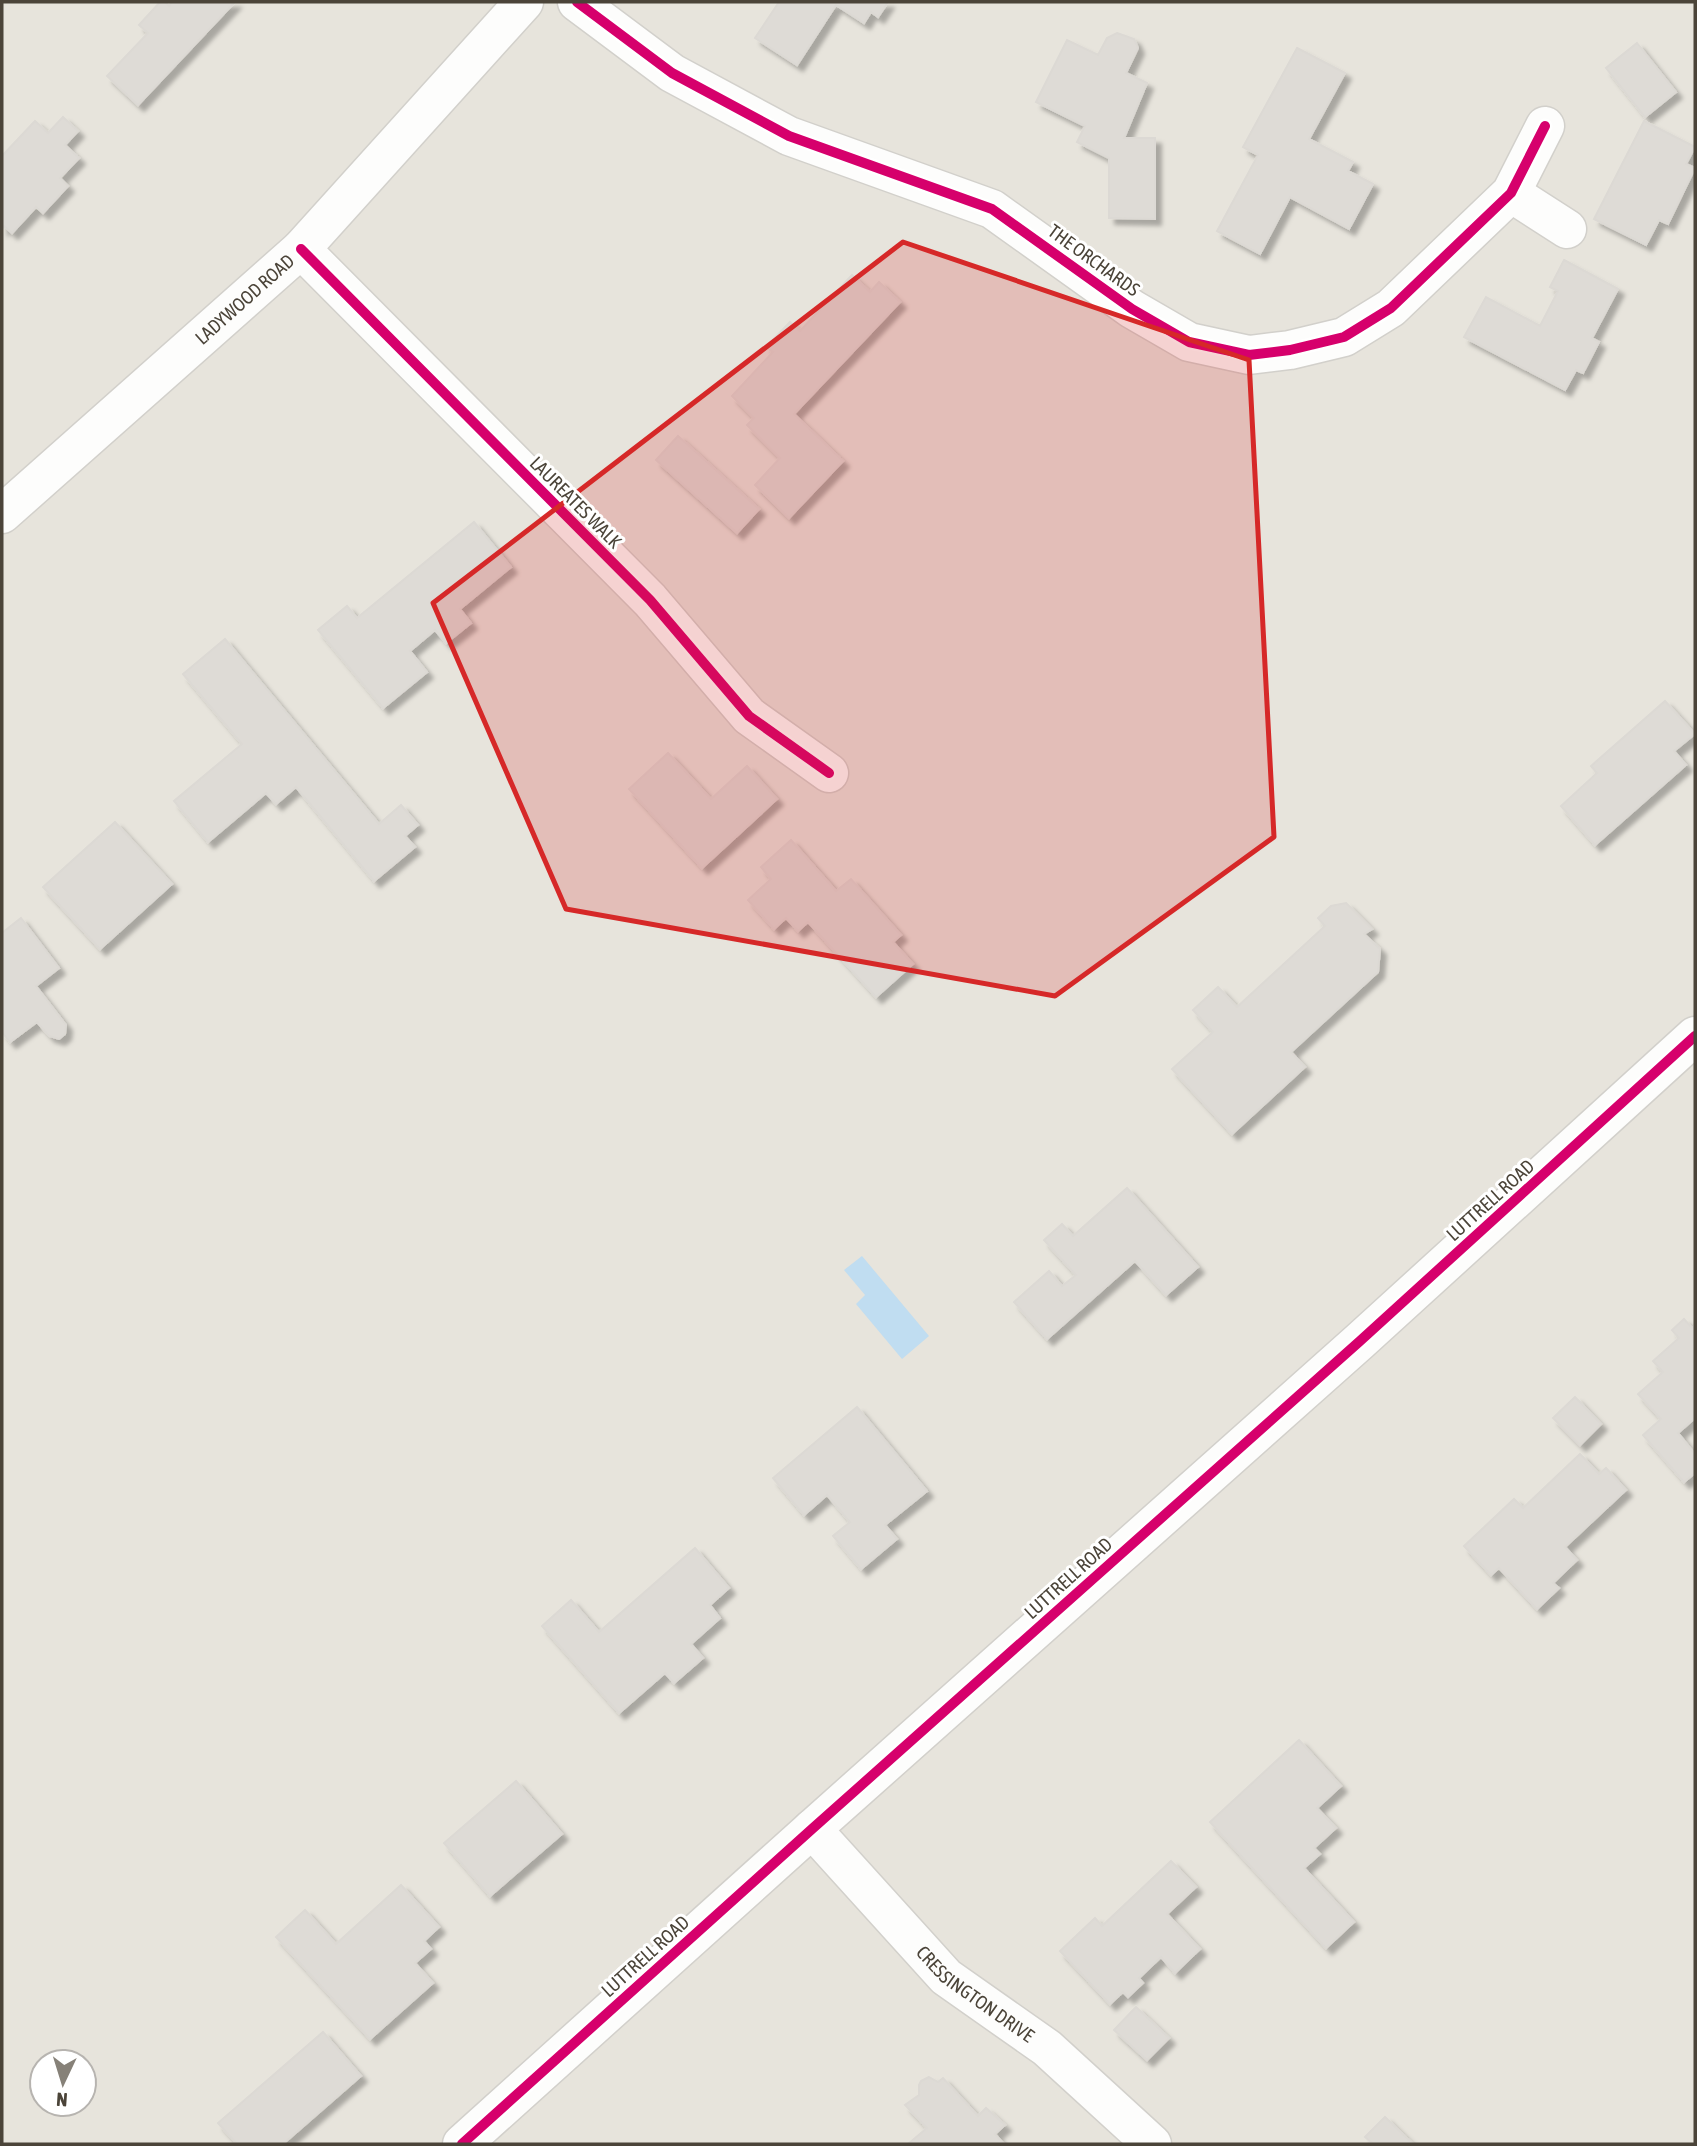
<svg xmlns="http://www.w3.org/2000/svg" width="1697" height="2146" viewBox="0 0 1697 2146" font-family="'Asap Condensed',sans-serif">
<style>
.residential{fill:#e7e4dc;fill-rule:evenodd}
.water{fill:#c0ddf1}
.building{fill:#dedbd6;stroke:#dcd9d4;stroke-width:2;filter:url(#shadow)}
.lines{fill:none;stroke-linecap:round;stroke-linejoin:round}
.minor-casing{stroke:#d2d0cb;stroke-width:41}
.minor{stroke:#fdfdfc;stroke-width:38}
.cycleway-casing{stroke:#fff;stroke-width:15}
.cycleway{stroke:#d6006c;stroke-width:10}
.marked{fill:#d62828;fill-opacity:0.2;stroke:#d62828;stroke-width:5;stroke-linejoin:round}
.labels{text-anchor:middle;dominant-baseline:central;stroke-width:6;stroke-linejoin:round;paint-order:stroke}
.street-label{font-size:19px;fill:#4b4439;stroke:#fff}
</style>
<defs>
<filter id="shadow"><feDropShadow dx="6" dy="6" stdDeviation="2" flood-color="#0004"/></filter>
</defs>
<rect width="100%" height="100%" fill="#f4f2ee"/>
<path class="residential" d="M 2,2 L 1695,2 L 1695,2144 L 2,2144 ZM 42,2062 L 84,2062 L 84,2104 L 42,2104 Z"/>
<path class="water" d="M 862,1256 L 929,1336 L 902,1359 L 856,1304 L 865,1295 L 844,1270 Z"/>
<path class="building" d="M 160,2 L 165,2 L 169,6 L 172,2 L 235,2 L 138,105 L 107,76 L 148,33 L 139,25 Z
M 779,2 L 888,2 L 878,17 L 871,12 L 864,23 L 836,5 L 797,65 L 755,38 Z
M 1117,33 L 1134,39 L 1138,48 L 1126,73 L 1147,83 L 1124,138 L 1155,138 L 1155,219 L 1109,218 L 1109,158 L 1077,142 L 1085,126 L 1036,102 L 1067,40 L 1098,55 L 1107,38 Z
M 1637,43 L 1676,92 L 1645,117 L 1606,68 Z
M 1297,48 L 1345,73 L 1309,139 L 1353,162 L 1348,171 L 1373,184 L 1349,229 L 1290,197 L 1260,254 L 1217,231 L 1258,155 L 1243,147 Z
M 63,117 L 78,131 L 65,145 L 79,158 L 60,178 L 68,186 L 43,213 L 36,207 L 12,233 L 4,226 L 2,229 L 2,156 L 35,121 L 48,133 Z
M 1644,121 L 1695,147 L 1686,164 L 1695,168 L 1668,224 L 1659,220 L 1646,245 L 1594,219 Z
M 1564,260 L 1618,289 L 1592,338 L 1599,342 L 1583,373 L 1576,370 L 1565,390 L 1464,337 L 1486,297 L 1540,326 L 1558,291 L 1550,287 Z
M 852,275 L 870,292 L 879,282 L 900,302 L 794,414 L 843,461 L 789,518 L 755,485 L 780,458 L 747,425 L 754,418 L 732,396 L 773,352 L 766,347 L 790,322 L 800,331 Z
M 678,436 L 759,509 L 737,533 L 656,460 Z
M 474,522 L 511,567 L 460,609 L 471,623 L 446,643 L 435,630 L 410,651 L 427,672 L 383,708 L 318,630 L 347,606 L 357,618 Z
M 225,639 L 379,824 L 401,805 L 418,825 L 405,836 L 415,847 L 374,881 L 296,787 L 276,804 L 266,793 L 208,842 L 174,801 L 242,744 L 183,674 Z
M 1665,701 L 1695,734 L 1674,751 L 1686,765 L 1595,845 L 1561,806 L 1597,773 L 1591,766 Z
M 668,753 L 711,799 L 747,766 L 777,799 L 702,868 L 629,789 Z
M 115,822 L 172,884 L 100,949 L 43,887 Z
M 791,840 L 836,891 L 851,879 L 901,935 L 893,942 L 913,964 L 876,997 L 808,922 L 798,931 L 786,918 L 774,929 L 748,900 L 771,879 L 761,867 Z
M 1346,903 L 1372,929 L 1364,934 L 1380,949 L 1378,972 L 1291,1052 L 1305,1067 L 1232,1134 L 1172,1069 L 1213,1032 L 1193,1010 L 1218,987 L 1237,1007 L 1325,926 L 1318,918 L 1331,906 Z
M 21,918 L 59,968 L 36,986 L 66,1025 L 65,1034 L 59,1039 L 49,1036 L 37,1022 L 10,1042 L 2,1032 L 2,933 Z
M 1127,1188 L 1198,1267 L 1166,1295 L 1135,1261 L 1047,1339 L 1014,1302 L 1049,1271 L 1062,1286 L 1076,1275 L 1044,1240 L 1062,1224 L 1073,1236 Z
M 1684,1319 L 1692,1328 L 1695,1326 L 1695,1418 L 1678,1433 L 1695,1454 L 1695,1473 L 1684,1482 L 1643,1435 L 1661,1419 L 1638,1394 L 1663,1372 L 1653,1361 L 1679,1338 L 1672,1330 Z
M 1575,1397 L 1601,1424 L 1580,1445 L 1553,1418 Z
M 857,1407 L 927,1491 L 885,1525 L 897,1539 L 861,1569 L 833,1536 L 850,1522 L 827,1495 L 804,1515 L 773,1478 Z
M 1580,1454 L 1599,1474 L 1606,1468 L 1626,1490 L 1565,1547 L 1577,1560 L 1553,1583 L 1559,1588 L 1537,1609 L 1499,1568 L 1491,1575 L 1464,1546 L 1514,1499 L 1523,1508 Z
M 695,1548 L 729,1588 L 710,1605 L 720,1618 L 691,1644 L 703,1658 L 674,1683 L 665,1673 L 619,1713 L 542,1626 L 571,1600 L 599,1632 Z
M 1299,1740 L 1341,1786 L 1317,1808 L 1336,1828 L 1314,1848 L 1320,1854 L 1304,1868 L 1354,1922 L 1326,1948 L 1210,1822 Z
M 516,1781 L 562,1834 L 490,1896 L 444,1843 Z
M 1171,1861 L 1196,1887 L 1167,1914 L 1200,1949 L 1175,1973 L 1161,1957 L 1139,1978 L 1143,1983 L 1128,1997 L 1123,1992 L 1110,2004 L 1060,1951 L 1095,1918 L 1102,1926 Z
M 401,1885 L 439,1927 L 424,1941 L 431,1949 L 415,1963 L 433,1983 L 370,2039 L 276,1937 L 305,1910 L 336,1944 Z
M 1136,2007 L 1169,2038 L 1147,2060 L 1114,2030 Z
M 323,2032 L 361,2076 L 283,2144 L 237,2144 L 218,2123 Z
M 929,2077 L 938,2082 L 943,2078 L 978,2116 L 986,2108 L 1005,2125 L 995,2134 L 1003,2143 L 1001,2144 L 908,2144 L 927,2128 L 905,2105 L 919,2095 L 919,2085 L 921,2081 Z
M 1385,2117 L 1413,2144 L 1373,2144 L 1365,2137 Z"/>
<g class="lines">
<defs>
<g id="minor">
<path d="M 577,2 L 672,73 L 789,136 L 992,209 L 1132,309 L 1189,342 L 1249,355 L 1290,350 L 1344,337 L 1391,308 L 1511,193 L 1545,126"/>
<path d="M 1511,193 L 1567,229"/>
<path d="M 301,249 L 650,600 L 749,716 L 829,773"/>
<path id="s1" d="M 2,514 L 301,249 L 524,2"/>
<path id="s2" d="M 812,1829 L 946,1977 L 1047,2048 L 1152,2144"/>
<path d="M 462,2144 L 812,1829 L 1360,1341 L 1695,1036"/>
</g>
</defs>
<use href="#minor" class="minor-casing"/>
<use href="#minor" class="minor"/>
<defs>
<path id="cycleway" d="M 577,2 L 672,73 L 789,136 L 992,209 L 1132,309 L 1189,342 L 1249,355 L 1290,350 L 1344,337 L 1391,308 L 1511,193 L 1545,126
M 301,249 L 650,600 L 749,716 L 829,773
M 462,2144 L 812,1829 L 1360,1341 L 1695,1036"/>
</defs>
<use href="#cycleway" class="cycleway-casing"/>
<use href="#cycleway" class="cycleway"/>
</g>
<path class="marked" d="M 903,242 L 1249,360 L 1274,837 L 1055,996 L 566,909 L 433,603 Z"/>
<g class="labels">
<g class="street-label">
<text transform="translate(1094 260) rotate(36)">THE ORCHARDS</text>
<text stroke="none"><textPath href="#s1" startOffset="324">LADYWOOD ROAD</textPath></text>
<text transform="translate(576 502) rotate(45)">LAUREATES WALK</text>
<text transform="translate(1490 1200) rotate(-42)">LUTTRELL ROAD</text>
<text transform="translate(1068 1578) rotate(-42)">LUTTRELL ROAD</text>
<text transform="translate(645 1956) rotate(-42)">LUTTRELL ROAD</text>
<text stroke="none"><textPath href="#s2" startOffset="233">CRESSINGTON DRIVE</textPath></text>
</g>
</g>
<rect width="1697" height="2146" fill="none" stroke="#4b4439" stroke-width="7"/>
<g transform="translate(63 2083) rotate(184)"><circle r="33" fill="#ffffff" stroke="#b7b4b0" stroke-width="2"/>
<path d="M0-5L12 26L0 18L-12 26Z" fill="#868178"/>
<text y="-10" font-size="19" font-weight="bold" text-anchor="middle" fill="#4b4439">N</text>
</g>
</svg>
